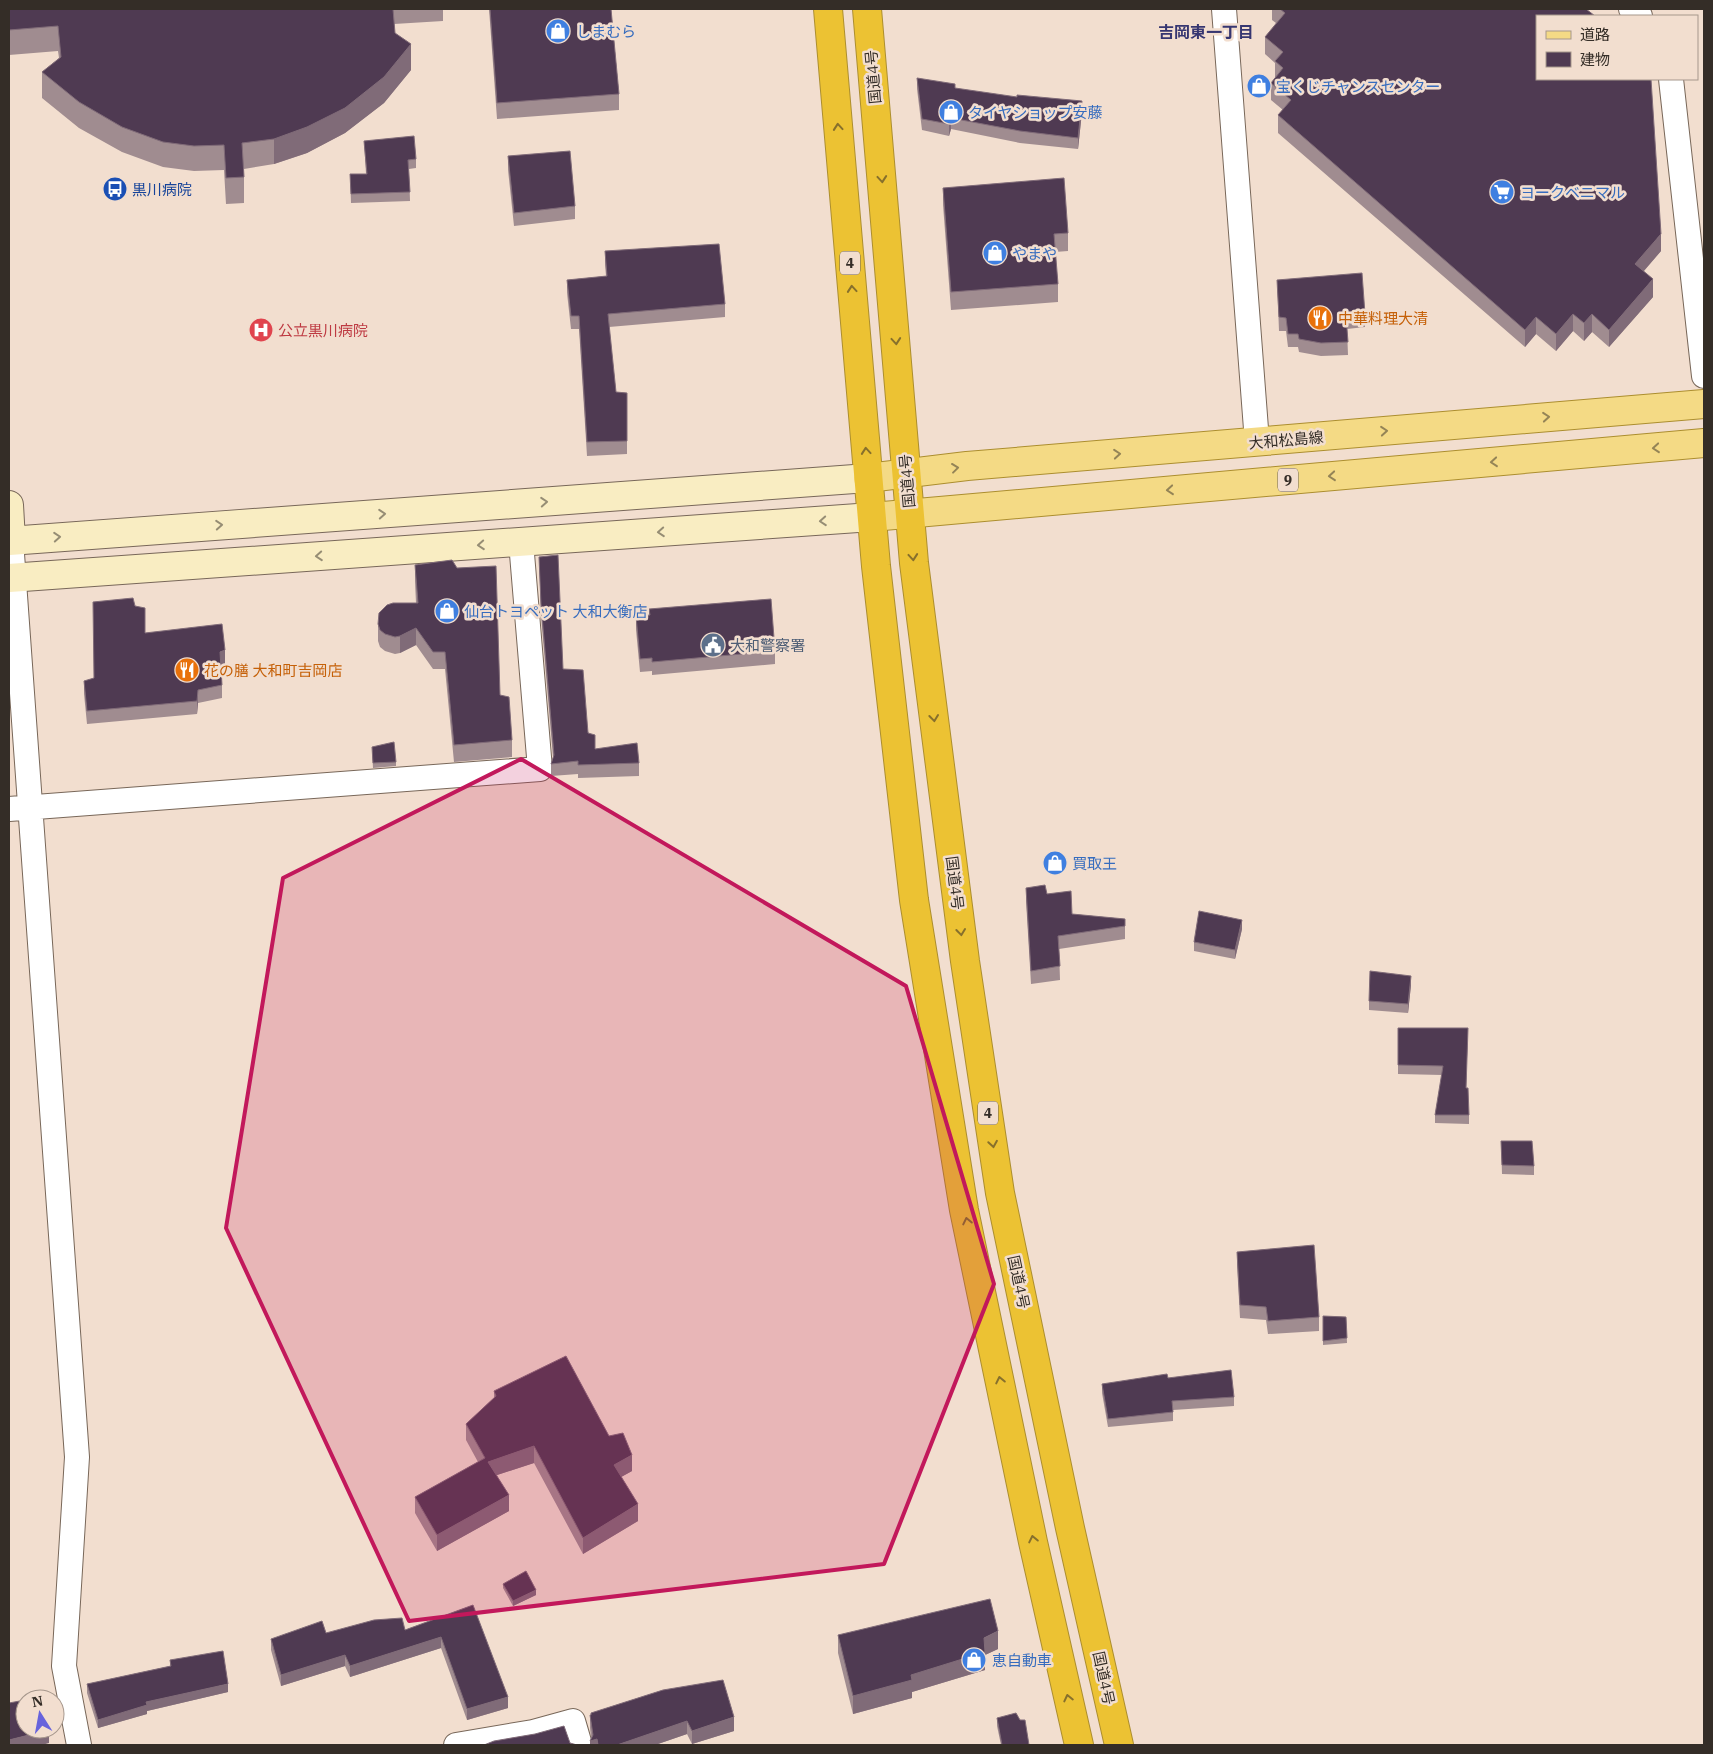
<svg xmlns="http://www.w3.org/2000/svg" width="1713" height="1754" viewBox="0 0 1713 1754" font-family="'IBM Plex Serif','Noto Sans JP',serif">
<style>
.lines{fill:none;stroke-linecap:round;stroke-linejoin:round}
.street-casing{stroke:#786759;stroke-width:26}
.secondary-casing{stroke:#786759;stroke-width:30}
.primary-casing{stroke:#ac8e2f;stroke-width:30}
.highway-casing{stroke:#ac8e2f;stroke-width:30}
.street{stroke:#fff;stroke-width:24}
.secondary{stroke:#f9edc2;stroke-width:28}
.primary{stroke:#f4da85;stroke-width:28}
.highway{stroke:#ecc233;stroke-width:28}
.wall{fill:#a08c90}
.shaded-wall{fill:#806b78}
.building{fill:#4f3a52;stroke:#806b78}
.oneway{stroke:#87702c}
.oneway2{stroke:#948456}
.oneway3{stroke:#968d74}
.marked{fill:#c2185b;fill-opacity:0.2;stroke:#c2185b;stroke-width:4;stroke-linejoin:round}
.labels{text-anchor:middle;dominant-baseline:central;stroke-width:5;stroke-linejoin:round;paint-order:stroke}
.shield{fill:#f2decf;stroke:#6d6259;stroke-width:1}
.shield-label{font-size:14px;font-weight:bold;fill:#342d27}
.shop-label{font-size:15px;fill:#366cbe;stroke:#f2decf;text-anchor:start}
.street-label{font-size:15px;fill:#342d27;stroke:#f2decf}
.transit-label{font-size:15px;fill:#164399;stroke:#f2decf;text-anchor:start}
.food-label{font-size:15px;fill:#c56008;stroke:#f2decf;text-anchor:start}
.health-label{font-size:15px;fill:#be3a42;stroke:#f2decf;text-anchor:start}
.service-label{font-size:15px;fill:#4e5e75;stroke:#f2decf;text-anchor:start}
.neighbourhood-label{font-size:16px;font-weight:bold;fill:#363671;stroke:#f2decf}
</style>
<rect width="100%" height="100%" fill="#f2decf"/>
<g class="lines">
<defs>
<path id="street" d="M 1224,9 L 1257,442
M 1631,9 L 1640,16
M 1671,79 L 1704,376
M 11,540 L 77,1457 L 64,1666 L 79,1745
M 9,809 L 540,769 L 521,542
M 456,1745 L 533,1732 L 573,1721 L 580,1745"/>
<path id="secondary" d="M 9,505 L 11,540
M 9,541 L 868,478
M 9,578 L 872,517"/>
<path id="primary" d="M 868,478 L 967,466 L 1704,404
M 872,517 L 1704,443"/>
<path id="highway" d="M 828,9 L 876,566 L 914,900 L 964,1210 L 1033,1542 L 1079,1745
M 867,9 L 914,563 L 965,961 L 1000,1193 L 1070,1528 L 1119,1745"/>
</defs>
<use href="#street" class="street-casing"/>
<use href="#secondary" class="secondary-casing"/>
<use href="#primary" class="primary-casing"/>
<use href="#highway" class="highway-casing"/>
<use href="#street" class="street"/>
<use href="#secondary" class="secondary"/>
<use href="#primary" class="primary"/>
<use href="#highway" class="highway"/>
</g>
<path class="wall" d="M 9,9 L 443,9 L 443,21 L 394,24 L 395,33 L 411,70 L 384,103 L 345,133 L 307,153 L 274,164 L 244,169 L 244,203 L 226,204 L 224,170 L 194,171 L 163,167 L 122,152 L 79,128 L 42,98 L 42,72 L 59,58 L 58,51 L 9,55 Z
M 489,9 L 611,9 L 619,94 L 619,110 L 497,119 Z
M 1272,9 L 1586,9 L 1661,251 L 1644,271 L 1653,297 L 1609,347 L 1592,332 L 1584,341 L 1573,331 L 1556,351 L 1536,334 L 1525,347 L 1278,133 L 1278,115 L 1283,110 L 1271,100 L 1271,83 L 1275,78 L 1275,63 L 1265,54 L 1265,37 L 1276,23 L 1272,20 Z
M 917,78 L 955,88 L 1082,112 L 1078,149 L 1020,143 L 951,129 L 949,136 L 922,130 L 917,89 Z
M 364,141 L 416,159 L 416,168 L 409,169 L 410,201 L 351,203 L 350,174 L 366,174 Z
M 508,156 L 575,206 L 575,219 L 514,226 L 508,170 Z
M 943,188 L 1068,233 L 1068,251 L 1055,252 L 1058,284 L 1058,302 L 951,310 L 943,205 Z
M 605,251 L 725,304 L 725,317 L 609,327 L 616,392 L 627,393 L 627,454 L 587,456 L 579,329 L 571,329 L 567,293 L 567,280 L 606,276 L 605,265 Z
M 1277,280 L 1365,314 L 1365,327 L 1347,329 L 1348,355 L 1321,356 L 1299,352 L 1298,347 L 1288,347 L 1286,331 L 1279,331 Z
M 539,557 L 563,669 L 595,749 L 639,763 L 639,776 L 578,778 L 578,774 L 551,776 L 551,764 L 553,758 L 541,616 Z
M 415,565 L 500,695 L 512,740 L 512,757 L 454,762 L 445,669 L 433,669 L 416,645 L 400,653 L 395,654 L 385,651 L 380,647 L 378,641 L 378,624 L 416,603 L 415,582 Z
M 649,609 L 775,651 L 775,664 L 652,675 L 652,671 L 640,672 L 636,630 L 636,616 L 649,615 Z
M 145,633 L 225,664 L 221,665 L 222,685 L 222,698 L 198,703 L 197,714 L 87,724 L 84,694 L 84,681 L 94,678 Z
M 372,751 L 396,762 L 396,766 L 373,768 Z
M 1026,888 L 1047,894 L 1072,914 L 1125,919 L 1125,939 L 1059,949 L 1060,980 L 1031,984 L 1026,901 Z
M 1242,929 L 1235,959 L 1194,951 L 1194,942 Z
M 1411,985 L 1408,1013 L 1369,1010 L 1369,1001 Z
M 1398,1028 L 1468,1028 L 1466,1088 L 1469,1115 L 1469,1124 L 1435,1123 L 1435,1115 L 1442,1075 L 1398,1074 Z
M 1501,1141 L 1534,1166 L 1534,1175 L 1502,1174 Z
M 1237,1252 L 1319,1317 L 1319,1331 L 1268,1334 L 1266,1320 L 1240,1318 L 1237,1265 Z
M 1323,1316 L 1346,1317 L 1347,1343 L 1323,1345 Z
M 1168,1378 L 1234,1397 L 1234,1406 L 1173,1410 L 1173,1421 L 1108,1427 L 1102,1393 L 1102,1384 Z
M 494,1391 L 609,1436 L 632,1471 L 621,1477 L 638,1521 L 583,1554 L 534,1463 L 497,1475 L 509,1511 L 437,1551 L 415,1513 L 415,1497 L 478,1462 L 466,1440 L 466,1424 L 494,1398 Z
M 503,1584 L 536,1595 L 513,1606 L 503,1588 Z
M 473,1605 L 508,1708 L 467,1720 L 441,1648 L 350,1677 L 345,1666 L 281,1686 L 271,1650 L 271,1639 L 405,1630 Z
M 838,1635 L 998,1649 L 985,1655 L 985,1670 L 912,1692 L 912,1698 L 853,1714 L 838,1653 Z
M 170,1660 L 228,1692 L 147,1711 L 147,1714 L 98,1728 L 87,1693 L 87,1684 L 170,1666 Z
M 663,1690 L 734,1731 L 692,1744 L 687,1734 L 655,1745 L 590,1745 L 591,1738 L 590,1728 L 590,1715 L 591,1715 L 591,1713 Z
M 997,1718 L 1029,1745 L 1001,1745 L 997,1726 Z"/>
<path class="shaded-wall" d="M 411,44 L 411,70 L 384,103 L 345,133 L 307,153 L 274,164 L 274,139 Z
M 1082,101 L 1082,112 L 1078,149 L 1078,138 Z
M 951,118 L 951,129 L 949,136 L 949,124 Z
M 1661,234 L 1661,251 L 1635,281 L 1635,264 Z
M 1653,279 L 1653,297 L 1609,347 L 1609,330 Z
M 1573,314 L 1573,331 L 1556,351 L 1556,334 Z
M 1592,314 L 1592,332 L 1584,341 L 1584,323 Z
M 1536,317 L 1536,334 L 1525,347 L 1525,330 Z
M 416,628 L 416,645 L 400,653 L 400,636 Z
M 225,650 L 225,664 L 220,666 L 220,652 Z
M 198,690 L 198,703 L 197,714 L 197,701 Z
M 1242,920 L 1242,929 L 1235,959 L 1235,950 Z
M 1411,976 L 1411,985 L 1408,1013 L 1408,1004 Z
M 534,1446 L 534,1463 L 488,1478 L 488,1462 Z
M 632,1455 L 632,1471 L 614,1481 L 614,1465 Z
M 509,1495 L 509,1511 L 437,1551 L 437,1535 Z
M 638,1504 L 638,1521 L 583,1554 L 583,1538 Z
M 536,1590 L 536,1595 L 513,1606 L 513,1601 Z
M 998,1631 L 998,1649 L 985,1655 L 985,1670 L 912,1692 L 912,1698 L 853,1714 L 853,1696 L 911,1675 Z
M 441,1637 L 441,1648 L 350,1677 L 350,1666 Z
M 345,1655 L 345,1666 L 281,1686 L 281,1675 Z
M 228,1684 L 228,1692 L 147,1711 L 147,1714 L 98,1728 L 98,1720 L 146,1702 Z
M 508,1697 L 508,1708 L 467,1720 L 467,1709 Z
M 734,1717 L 734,1731 L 692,1744 L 692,1731 Z
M 687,1721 L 687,1734 L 655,1745 L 617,1745 Z
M 49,1730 L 49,1743 L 42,1745 L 9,1745 L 9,1740 Z
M 597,1739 L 597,1745 L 590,1745 L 590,1741 Z"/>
<path class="building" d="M 9,9 L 393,9 L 395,33 L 411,44 L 384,77 L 345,108 L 307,127 L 274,139 L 242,143 L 244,177 L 226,178 L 224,145 L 194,146 L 163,142 L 122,127 L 79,102 L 42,72 L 61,57 L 58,26 L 9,30 Z
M 490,9 L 611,9 L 619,94 L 497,103 Z
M 1280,9 L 1586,9 L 1595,16 L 1537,16 L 1537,79 L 1651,79 L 1661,234 L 1635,264 L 1653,279 L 1609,330 L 1592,314 L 1584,323 L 1573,314 L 1556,334 L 1536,317 L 1525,330 L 1278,115 L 1291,100 L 1271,83 L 1283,68 L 1275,61 L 1283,52 L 1265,37 L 1285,13 Z
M 917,78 L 955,84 L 955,88 L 1017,97 L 1017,95 L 1082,101 L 1078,138 L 1020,131 L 951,118 L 949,124 L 922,119 Z
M 414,136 L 416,159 L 408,160 L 410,192 L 351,194 L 350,174 L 367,174 L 364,141 Z
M 570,151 L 575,206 L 514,213 L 508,156 Z
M 1064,178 L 1068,233 L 1054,234 L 1058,284 L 951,292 L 943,188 Z
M 719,244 L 725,304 L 608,314 L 616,392 L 627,393 L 627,441 L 587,442 L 579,316 L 571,316 L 567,280 L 607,276 L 605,251 Z
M 1362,273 L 1365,314 L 1346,316 L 1348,342 L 1321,343 L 1299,339 L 1298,334 L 1288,334 L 1286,318 L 1279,317 L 1277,280 Z
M 558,555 L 563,669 L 583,670 L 588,733 L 595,735 L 595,749 L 637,743 L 639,763 L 578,765 L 578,761 L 551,764 L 554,755 L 541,604 L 539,557 Z
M 452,560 L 457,568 L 496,566 L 500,695 L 509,697 L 512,740 L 454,745 L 445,652 L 433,652 L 416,628 L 400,636 L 395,637 L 385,634 L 380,630 L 378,624 L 379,613 L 387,605 L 393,603 L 418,603 L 415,565 Z
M 133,598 L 135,606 L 145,608 L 145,633 L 222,624 L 225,650 L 220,652 L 222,685 L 198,690 L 197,701 L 87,711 L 84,681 L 94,678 L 93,602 Z
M 771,599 L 775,651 L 652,662 L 652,658 L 640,659 L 636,616 L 650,615 L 649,609 Z
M 394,742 L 396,762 L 373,763 L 372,747 Z
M 1045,885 L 1047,894 L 1071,891 L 1072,914 L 1125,919 L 1125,926 L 1058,936 L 1060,966 L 1031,971 L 1026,888 Z
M 1199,911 L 1242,920 L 1235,950 L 1194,942 Z
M 1370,971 L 1411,976 L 1408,1004 L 1369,1001 Z
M 1398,1028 L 1468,1028 L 1466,1088 L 1468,1088 L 1469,1115 L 1435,1115 L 1443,1066 L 1398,1065 Z
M 1501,1141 L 1532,1141 L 1534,1166 L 1502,1165 Z
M 1314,1245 L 1319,1317 L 1268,1321 L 1266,1307 L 1240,1305 L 1237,1252 Z
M 1323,1316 L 1346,1317 L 1347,1338 L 1323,1341 Z
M 566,1356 L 609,1436 L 623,1433 L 632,1455 L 614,1465 L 638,1504 L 583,1538 L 534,1446 L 488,1462 L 509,1495 L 437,1535 L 415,1497 L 485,1458 L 466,1424 L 496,1396 L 494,1391 Z
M 1231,1370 L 1234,1397 L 1172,1401 L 1173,1412 L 1108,1419 L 1102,1384 L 1167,1374 L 1168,1378 Z
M 526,1571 L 536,1590 L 513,1601 L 503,1584 Z
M 990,1599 L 998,1631 L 984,1638 L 985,1652 L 911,1675 L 912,1680 L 853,1696 L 838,1635 Z
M 473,1605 L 508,1697 L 467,1709 L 441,1637 L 350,1666 L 345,1655 L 281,1675 L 271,1639 L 322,1621 L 326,1633 L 374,1620 L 402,1618 L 405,1630 Z
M 223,1651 L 228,1684 L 146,1702 L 147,1705 L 98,1720 L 87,1684 L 171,1666 L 170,1660 Z
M 723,1680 L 734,1717 L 692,1731 L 687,1721 L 617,1745 L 598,1745 L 597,1739 L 590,1741 L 593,1735 L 590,1715 L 591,1715 L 591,1713 L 663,1690 Z
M 41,1696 L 42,1699 L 27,1699 Z
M 25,1700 L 25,1729 L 49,1729 L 49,1730 L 9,1740 L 9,1703 Z
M 1016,1713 L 1020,1720 L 1025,1720 L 1029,1745 L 1002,1745 L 997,1718 Z
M 564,1726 L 570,1743 L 577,1745 L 484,1745 L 494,1741 L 535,1734 Z"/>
<defs><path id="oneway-chevron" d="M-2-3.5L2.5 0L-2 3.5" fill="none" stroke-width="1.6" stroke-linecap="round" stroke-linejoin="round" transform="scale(1.25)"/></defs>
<g class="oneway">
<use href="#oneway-chevron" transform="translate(838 127) rotate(-95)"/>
<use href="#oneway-chevron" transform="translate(882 179) rotate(85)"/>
<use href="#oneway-chevron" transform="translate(852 289) rotate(-95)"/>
<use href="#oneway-chevron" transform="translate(896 341) rotate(85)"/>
<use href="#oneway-chevron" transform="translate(866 451) rotate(-95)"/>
<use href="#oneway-chevron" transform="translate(913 557) rotate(85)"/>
<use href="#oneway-chevron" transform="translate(934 718) rotate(83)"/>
<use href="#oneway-chevron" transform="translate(961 932) rotate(83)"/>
<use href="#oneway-chevron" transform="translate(993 1144) rotate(81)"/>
<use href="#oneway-chevron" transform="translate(967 1221) rotate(-102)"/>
<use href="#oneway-chevron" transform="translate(1000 1380) rotate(-102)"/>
<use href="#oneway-chevron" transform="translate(1033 1539) rotate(-102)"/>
<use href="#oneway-chevron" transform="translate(1068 1698) rotate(-103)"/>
</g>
<g class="oneway2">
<use href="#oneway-chevron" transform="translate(1546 417) rotate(-5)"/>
<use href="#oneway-chevron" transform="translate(1384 431) rotate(-5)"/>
<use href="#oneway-chevron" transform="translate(1656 448) rotate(175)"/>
<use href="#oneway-chevron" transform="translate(1117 454) rotate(-5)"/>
<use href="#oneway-chevron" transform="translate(1494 462) rotate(175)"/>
<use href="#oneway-chevron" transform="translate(955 468) rotate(-7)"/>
<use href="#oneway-chevron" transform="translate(1332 476) rotate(175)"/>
<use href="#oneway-chevron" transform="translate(1170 490) rotate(175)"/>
</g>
<g class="oneway3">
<use href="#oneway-chevron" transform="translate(544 502) rotate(-4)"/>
<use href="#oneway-chevron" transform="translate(382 514) rotate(-4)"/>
<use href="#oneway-chevron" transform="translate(823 521) rotate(176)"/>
<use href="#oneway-chevron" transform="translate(219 525) rotate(-4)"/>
<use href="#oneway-chevron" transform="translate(661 532) rotate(176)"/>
<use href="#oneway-chevron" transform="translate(57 537) rotate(-4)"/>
<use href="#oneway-chevron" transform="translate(481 545) rotate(176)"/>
<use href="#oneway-chevron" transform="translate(319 556) rotate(176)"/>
</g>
<path class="marked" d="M 521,759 L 906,986 L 994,1284 L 884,1564 L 409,1621 L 226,1228 L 283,878 Z"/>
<defs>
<symbol id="shop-disc" viewBox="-11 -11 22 22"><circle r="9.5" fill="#3f7fe0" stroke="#f2decf"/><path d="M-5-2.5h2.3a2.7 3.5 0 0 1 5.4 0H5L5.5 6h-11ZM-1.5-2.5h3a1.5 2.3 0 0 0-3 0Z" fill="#fff"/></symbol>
<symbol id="bus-disc" viewBox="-11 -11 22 22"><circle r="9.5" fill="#1a4fb4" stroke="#f2decf"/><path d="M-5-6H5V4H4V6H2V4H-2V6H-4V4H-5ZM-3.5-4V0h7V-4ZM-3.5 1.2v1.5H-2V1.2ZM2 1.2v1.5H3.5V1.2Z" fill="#fff"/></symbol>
<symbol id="supermarket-disc" viewBox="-11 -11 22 22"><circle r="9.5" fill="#3f7fe0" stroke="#f2decf"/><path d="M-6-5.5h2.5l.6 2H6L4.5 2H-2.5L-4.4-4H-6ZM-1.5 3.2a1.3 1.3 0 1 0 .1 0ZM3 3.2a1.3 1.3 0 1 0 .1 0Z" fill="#fff"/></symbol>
<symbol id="restaurant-disc" viewBox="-11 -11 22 22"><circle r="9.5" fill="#e8710a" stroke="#f2decf"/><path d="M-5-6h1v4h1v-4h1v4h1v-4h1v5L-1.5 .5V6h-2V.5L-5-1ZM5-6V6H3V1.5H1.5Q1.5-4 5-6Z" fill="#fff"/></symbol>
<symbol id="hospital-disc" viewBox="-11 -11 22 22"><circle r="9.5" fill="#e0444e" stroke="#f2decf"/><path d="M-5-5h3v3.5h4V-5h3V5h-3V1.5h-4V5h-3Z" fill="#fff"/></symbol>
<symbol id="civic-disc" viewBox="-11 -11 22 22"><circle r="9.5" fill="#5c6f8a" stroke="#f2decf"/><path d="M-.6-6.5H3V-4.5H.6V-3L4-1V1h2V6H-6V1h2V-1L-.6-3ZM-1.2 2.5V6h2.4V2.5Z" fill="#fff"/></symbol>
</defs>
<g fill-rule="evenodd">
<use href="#shop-disc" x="544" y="17" width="28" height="28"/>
<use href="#shop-disc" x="1245" y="72" width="28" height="28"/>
<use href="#shop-disc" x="937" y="98" width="28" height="28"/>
<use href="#bus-disc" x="101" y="175" width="28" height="28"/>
<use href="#supermarket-disc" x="1488" y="178" width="28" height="28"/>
<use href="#shop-disc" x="981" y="239" width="28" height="28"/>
<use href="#restaurant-disc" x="1306" y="304" width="28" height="28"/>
<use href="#hospital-disc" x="247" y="316" width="28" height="28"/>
<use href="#shop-disc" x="433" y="597" width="28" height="28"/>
<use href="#civic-disc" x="699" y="631" width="28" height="28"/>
<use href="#restaurant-disc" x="173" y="656" width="28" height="28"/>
<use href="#shop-disc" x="1041" y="849" width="28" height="28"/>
<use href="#shop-disc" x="960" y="1646" width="28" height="28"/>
</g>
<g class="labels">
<g class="shield">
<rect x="840" y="251.5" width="20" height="23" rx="4"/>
<rect x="1278" y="468.5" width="20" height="23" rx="4"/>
<rect x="978" y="1101.5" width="20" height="23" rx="4"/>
</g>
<g class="shield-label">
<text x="850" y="263">4</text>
<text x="1288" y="480">9</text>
<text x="988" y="1113">4</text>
</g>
<g class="shop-label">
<text x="576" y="31">しまむら</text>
<text x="1276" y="86">宝くじチャンスセンター</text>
<text x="968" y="112">タイヤショップ安藤</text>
<text x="1520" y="192">ヨークベニマル</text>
<text x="1012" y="253">やまや</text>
<text x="464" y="611">仙台トヨペット 大和大衡店</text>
<text x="1072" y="863">買取王</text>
<text x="992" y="1660">恵自動車</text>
</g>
<g class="street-label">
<text transform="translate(873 77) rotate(-95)">国道4号</text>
<text transform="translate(1286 440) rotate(-5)">大和松島線</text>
<text transform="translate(907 481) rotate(-95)">国道4号</text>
<text transform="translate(955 883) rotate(83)">国道4号</text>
<text transform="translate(1019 1282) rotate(78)">国道4号</text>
<text transform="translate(1104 1678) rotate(78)">国道4号</text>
</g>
<g class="transit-label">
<text x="132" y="189">黒川病院</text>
</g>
<g class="food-label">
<text x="1338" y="318">中華料理大清</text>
<text x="204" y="670">花の膳 大和町吉岡店</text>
</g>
<g class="health-label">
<text x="278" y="330">公立黒川病院</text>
</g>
<g class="service-label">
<text x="730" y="645">大和警察署</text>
</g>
<g class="neighbourhood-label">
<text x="1206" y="32">吉岡東一丁目</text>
</g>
</g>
<rect width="1713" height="1754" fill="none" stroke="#342d27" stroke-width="20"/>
<rect x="1536" y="15" width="162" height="65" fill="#f2decf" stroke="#a6978c"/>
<rect x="1546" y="31" width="25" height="8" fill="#f4da85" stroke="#a6978c"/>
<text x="1580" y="40" font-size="15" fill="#342d27">道路</text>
<rect x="1546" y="52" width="25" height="15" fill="#4f3a52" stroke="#a6978c"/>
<text x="1580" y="65" font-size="15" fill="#342d27">建物</text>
<g transform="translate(40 1714) rotate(349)"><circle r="24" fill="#f2decf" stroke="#a6978c"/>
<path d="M0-4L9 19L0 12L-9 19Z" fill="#6763dc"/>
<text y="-8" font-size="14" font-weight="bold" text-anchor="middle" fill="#342d27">N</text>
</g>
</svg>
